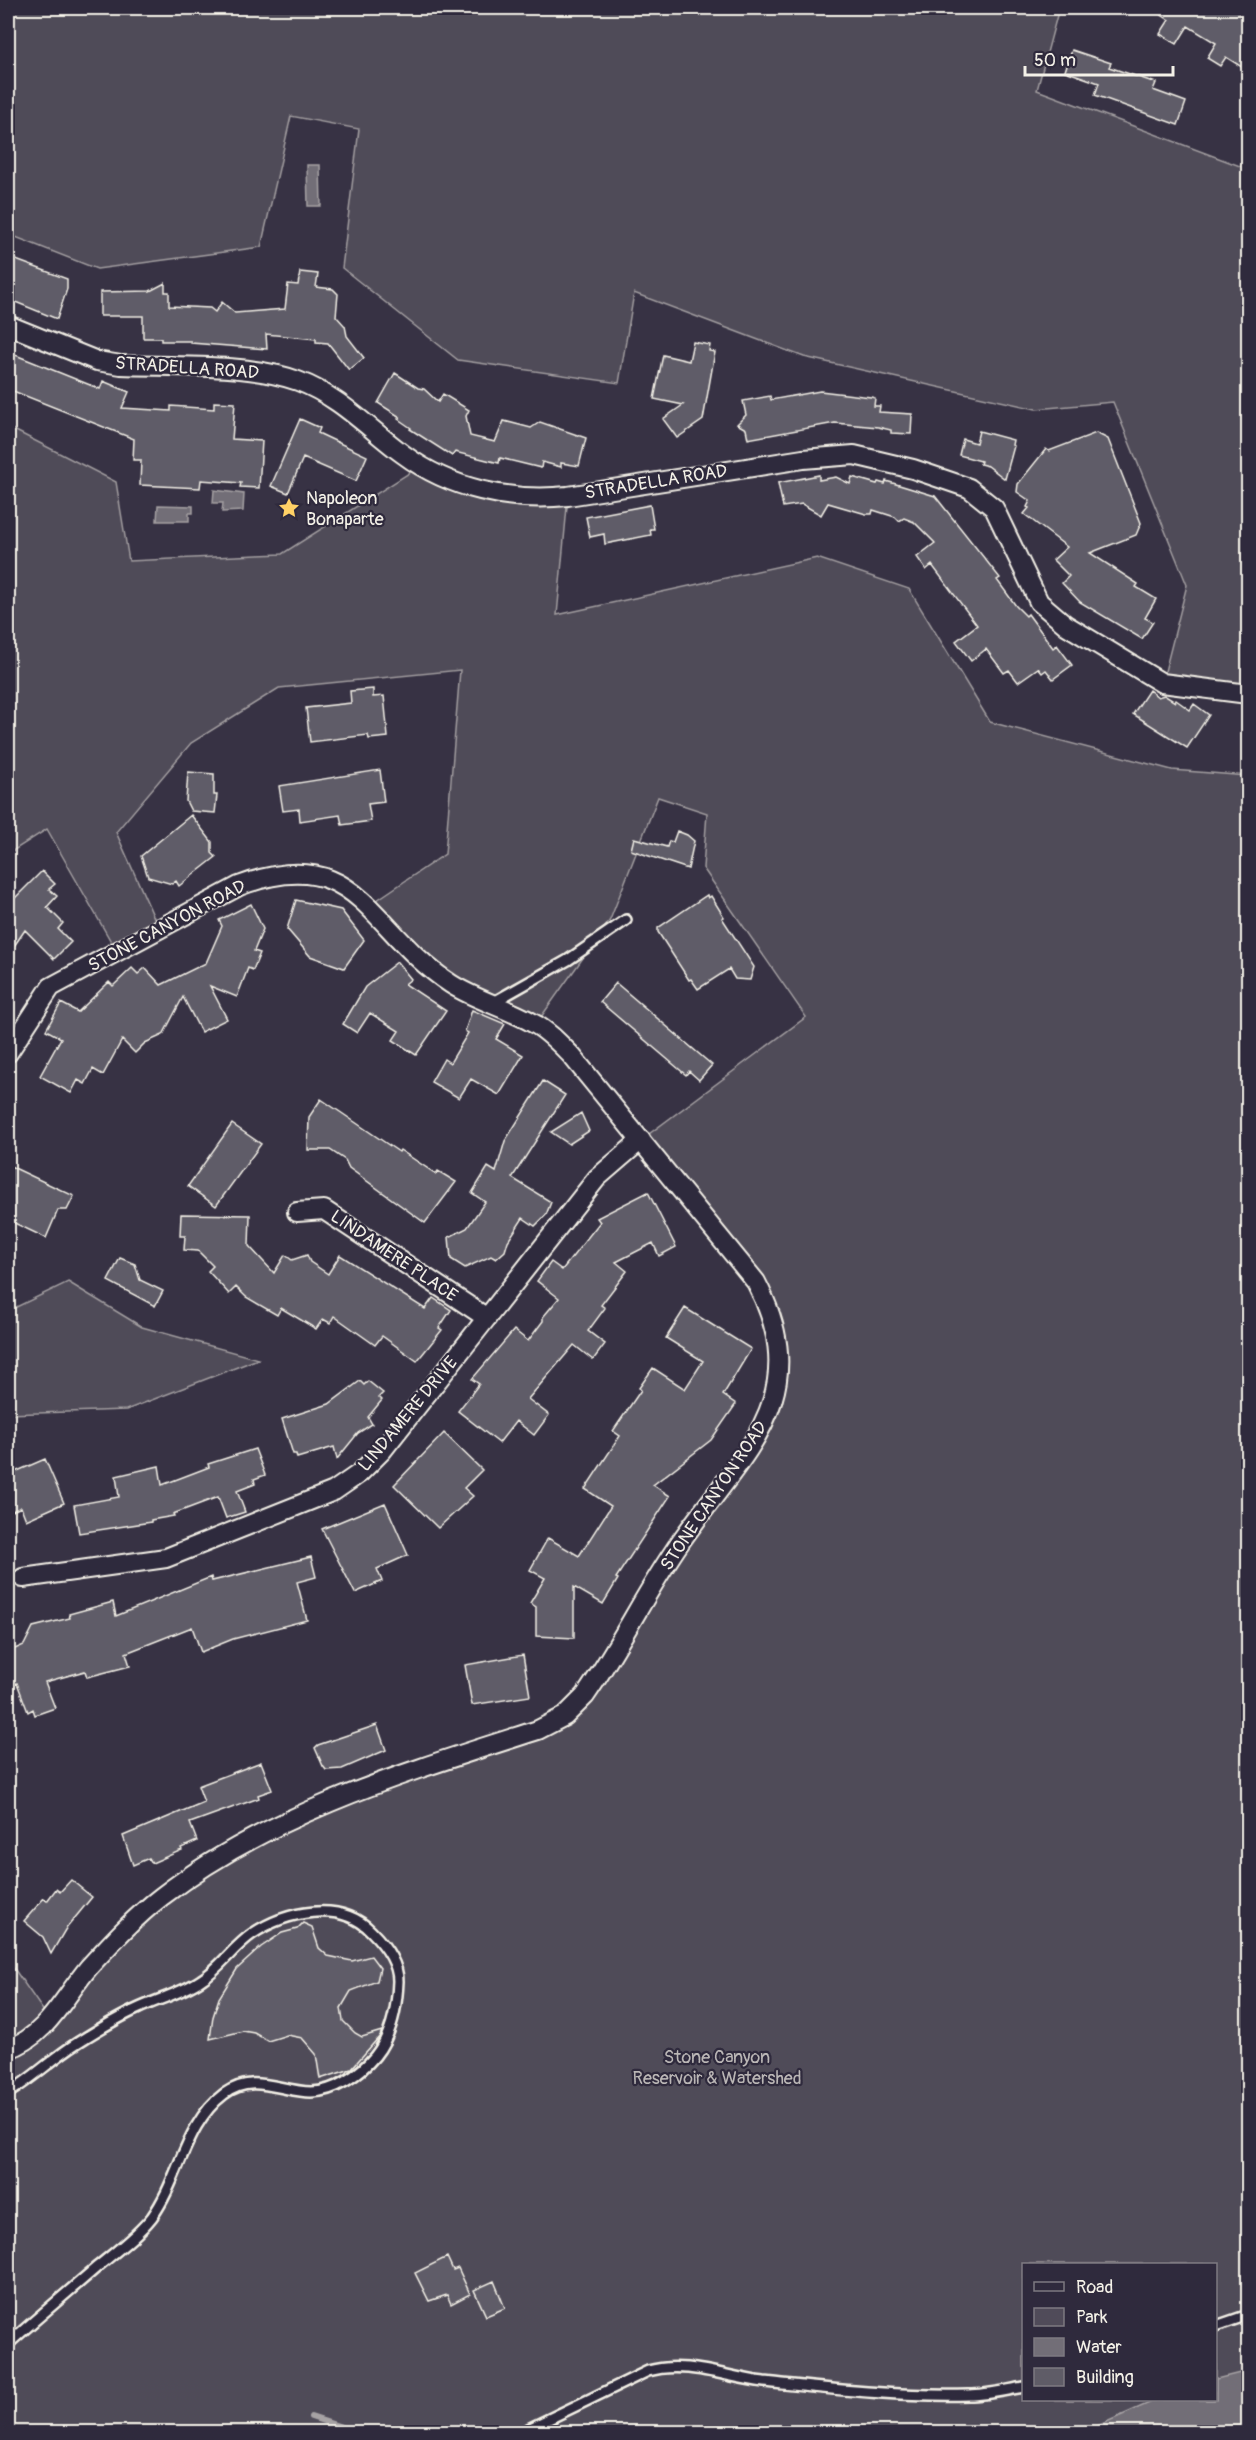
<svg xmlns="http://www.w3.org/2000/svg" width="1256" height="2440" viewBox="0 0 1256 2440" font-family="Pangolin,sans-serif">
<style>
.green{fill:#504b59;stroke:#a29ea0;stroke-width:1.5;fill-rule:evenodd}
.water{fill:#726e77;stroke:#a6a2a4;stroke-width:1.5}
.lines{fill:none;stroke-linecap:round;stroke-linejoin:round}
.stream{stroke:#a6a2a4;stroke-width:6}
.building{fill:#5f5c67;stroke:#f4f1e8;stroke-width:1.5}
.lane-casing{stroke:#f4f1e8;stroke-width:14}
.street-casing{stroke:#f4f1e8;stroke-width:22}
.lane{stroke:#2f2a3d;stroke-width:9}
.street{stroke:#2f2a3d;stroke-width:18}
.labels{text-anchor:middle;dominant-baseline:central;stroke-width:4.5;stroke-linejoin:round;paint-order:stroke}
.street-label{font-size:18px;fill:#f4f1e8;stroke:#2f2a3d}
.poi-label{font-size:18px;fill:#f4f1e8;stroke:#2f2a3d;text-anchor:start}
.park-label{font-size:18px;fill:#bbb7b6;stroke:#2f2a3d}
</style>
<rect width="100%" height="100%" fill="#373244"/>
<filter id="ink" filterUnits="userSpaceOnUse"><feTurbulence type="fractalNoise" baseFrequency=".0167" numOctaves="2"/><feDisplacementMap in="SourceGraphic" scale="12" xChannelSelector="R" yChannelSelector="G"/><feConvolveMatrix kernelMatrix="1 2 1 2 8 2 1 2 1" color-interpolation-filters="sRGB"/></filter>
<g filter="url(#ink)">
<path class="green" d="M 8,8 L 1059,8 L 1037,90 L 1248,169 L 1248,681 L 1241,693 L 1162,683 L 1187,585 L 1113,402 L 1036,409 L 804,357 L 634,293 L 619,383 L 458,360 L 342,268 L 359,129 L 291,116 L 261,247 L 97,269 L 8,234 Z
M 8,427 L 116,482 L 129,561 L 282,554 L 420,466 L 441,477 L 568,496 L 557,615 L 817,558 L 909,589 L 990,722 L 1172,770 L 1248,776 L 1248,2432 L 8,2432 L 8,1960 L 49,2019 L 89,1967 L 220,1857 L 565,1716 L 772,1407 L 769,1308 L 641,1140 L 806,1017 L 703,868 L 707,813 L 658,797 L 610,920 L 536,1024 L 451,984 L 368,906 L 445,854 L 460,670 L 279,688 L 191,743 L 116,832 L 159,929 L 117,952 L 47,829 L 8,854 ZM 1024,2264 L 1216,2264 L 1216,2400 L 1024,2400 Z
M 68,1282 L 142,1327 L 258,1359 L 126,1410 L 8,1414 L 8,1311 Z"/>
<path class="water" d="M 307,165 L 320,165 L 321,206 L 308,206 Z
M 214,490 L 244,494 L 243,511 L 222,512 L 223,503 L 213,503 Z
M 158,505 L 193,506 L 193,513 L 189,513 L 189,521 L 157,521 Z
M 1248,2371 L 1248,2432 L 1084,2432 L 1156,2400 L 1216,2400 L 1216,2379 Z"/>
<g class="lines">
<path class="stream" d="M 311,2417 L 357,2432"/>
</g>
<path class="building" d="M 1151,8 L 1248,8 L 1248,71 L 1226,57 L 1220,66 L 1207,58 L 1216,43 L 1188,26 L 1177,44 L 1160,34 L 1169,20 Z
M 1072,50 L 1111,63 L 1109,67 L 1156,83 L 1153,90 L 1186,102 L 1178,125 L 1095,95 L 1099,83 L 1065,71 Z
M 8,257 L 67,279 L 67,289 L 57,319 L 8,299 Z
M 300,272 L 318,274 L 316,287 L 333,289 L 338,294 L 336,316 L 345,326 L 347,336 L 364,358 L 349,370 L 328,343 L 316,342 L 316,339 L 266,334 L 267,349 L 191,343 L 191,341 L 161,341 L 161,338 L 143,338 L 143,316 L 100,316 L 100,292 L 150,291 L 165,283 L 165,292 L 169,292 L 169,306 L 210,308 L 215,312 L 222,302 L 235,313 L 285,309 L 288,284 L 298,285 Z
M 693,342 L 710,345 L 709,351 L 715,352 L 703,420 L 677,438 L 663,419 L 683,405 L 654,399 L 663,355 L 689,361 Z
M 8,352 L 100,389 L 103,381 L 129,392 L 122,408 L 171,411 L 171,406 L 214,409 L 214,402 L 235,403 L 232,439 L 262,441 L 259,488 L 240,487 L 241,483 L 201,480 L 200,488 L 140,485 L 141,460 L 133,460 L 134,439 L 8,389 Z
M 395,373 L 418,388 L 424,389 L 438,402 L 443,394 L 469,410 L 466,416 L 470,436 L 495,442 L 504,421 L 531,428 L 540,422 L 586,438 L 579,466 L 561,463 L 561,467 L 542,462 L 541,468 L 500,458 L 499,463 L 455,452 L 452,456 L 410,429 L 411,428 L 398,419 L 400,417 L 378,403 Z
M 820,391 L 871,397 L 875,398 L 874,406 L 880,406 L 879,412 L 912,414 L 911,434 L 891,433 L 891,430 L 878,427 L 835,423 L 748,439 L 746,429 L 737,424 L 746,415 L 743,401 L 770,396 L 771,400 Z
M 300,419 L 320,428 L 318,433 L 367,456 L 356,481 L 303,458 L 288,493 L 271,486 Z
M 979,431 L 1013,440 L 1012,445 L 1014,446 L 1005,479 L 988,466 L 980,464 L 981,461 L 959,455 L 963,439 L 976,443 Z
M 1096,433 L 1108,439 L 1141,523 L 1136,535 L 1090,553 L 1138,584 L 1136,587 L 1156,599 L 1145,618 L 1153,622 L 1142,639 L 1080,602 L 1062,583 L 1069,576 L 1053,560 L 1067,547 L 1024,514 L 1029,508 L 1027,507 L 1030,501 L 1017,492 L 1018,484 L 1046,449 L 1049,451 Z
M 819,475 L 819,480 L 836,477 L 850,484 L 852,477 L 877,484 L 878,482 L 885,484 L 886,481 L 935,496 L 1000,578 L 997,580 L 1016,606 L 1026,616 L 1028,614 L 1053,648 L 1057,645 L 1072,665 L 1053,679 L 1046,670 L 1042,673 L 1038,668 L 1018,682 L 1009,670 L 1004,673 L 986,649 L 971,661 L 956,641 L 977,625 L 932,565 L 926,570 L 917,557 L 935,543 L 914,522 L 904,518 L 899,521 L 895,517 L 873,510 L 872,514 L 866,514 L 828,503 L 821,515 L 802,504 L 783,507 L 778,483 Z
M 650,505 L 654,529 L 650,529 L 651,535 L 605,544 L 604,534 L 590,537 L 586,517 Z
M 373,689 L 373,697 L 384,696 L 388,737 L 369,739 L 368,735 L 310,742 L 306,708 L 351,703 L 350,691 Z
M 1149,690 L 1158,697 L 1164,695 L 1175,702 L 1176,700 L 1190,710 L 1194,704 L 1209,715 L 1187,748 L 1133,714 Z
M 380,770 L 384,802 L 368,804 L 371,821 L 342,825 L 340,815 L 300,821 L 299,809 L 283,811 L 279,786 Z
M 188,772 L 214,774 L 214,795 L 217,795 L 215,813 L 191,811 L 186,801 Z
M 191,815 L 212,842 L 212,853 L 216,857 L 179,886 L 176,881 L 172,884 L 148,877 L 141,856 Z
M 677,831 L 687,835 L 694,841 L 688,869 L 631,850 L 634,838 L 667,847 L 669,841 L 673,842 Z
M 42,871 L 55,884 L 49,889 L 57,896 L 47,907 L 63,923 L 58,929 L 71,942 L 54,959 L 25,930 L 8,955 L 8,905 Z
M 707,895 L 708,898 L 711,896 L 724,917 L 722,918 L 754,967 L 750,980 L 735,979 L 729,969 L 698,989 L 691,979 L 689,980 L 658,932 L 658,928 Z
M 296,900 L 341,910 L 364,940 L 344,968 L 310,956 L 287,929 Z
M 251,904 L 263,929 L 254,951 L 260,953 L 253,970 L 248,968 L 237,997 L 210,986 L 227,1019 L 201,1032 L 183,997 L 163,1035 L 145,1043 L 135,1053 L 122,1040 L 103,1075 L 93,1069 L 85,1084 L 78,1080 L 71,1093 L 40,1076 L 61,1038 L 46,1030 L 61,1003 L 78,1012 L 109,982 L 113,986 L 132,968 L 138,974 L 145,968 L 161,985 L 206,963 L 222,926 L 219,920 Z
M 397,962 L 411,979 L 405,984 L 446,1011 L 416,1055 L 393,1040 L 399,1031 L 370,1013 L 357,1033 L 343,1024 L 365,987 Z
M 616,983 L 712,1065 L 699,1080 L 689,1071 L 686,1075 L 600,1002 Z
M 472,1010 L 505,1024 L 496,1039 L 523,1055 L 499,1095 L 471,1079 L 459,1098 L 431,1082 L 444,1059 L 450,1063 L 468,1033 L 465,1031 Z
M 543,1081 L 565,1095 L 512,1178 L 551,1202 L 546,1215 L 535,1226 L 523,1218 L 508,1241 L 505,1251 L 496,1259 L 491,1256 L 465,1268 L 451,1259 L 449,1237 L 467,1228 L 485,1202 L 472,1193 L 488,1167 L 496,1172 L 505,1141 Z
M 321,1099 L 399,1152 L 400,1150 L 436,1174 L 438,1171 L 456,1182 L 425,1223 L 349,1168 L 345,1160 L 330,1150 L 308,1150 L 309,1117 Z
M 581,1113 L 589,1131 L 569,1144 L 551,1132 Z
M 232,1124 L 261,1144 L 216,1206 L 188,1186 Z
M 8,1165 L 74,1196 L 67,1210 L 58,1210 L 46,1238 L 8,1220 Z
M 648,1192 L 676,1247 L 659,1256 L 653,1243 L 616,1262 L 627,1271 L 601,1305 L 605,1308 L 588,1331 L 605,1344 L 593,1360 L 574,1345 L 528,1399 L 549,1415 L 534,1435 L 516,1421 L 499,1443 L 458,1411 L 479,1384 L 472,1379 L 514,1330 L 528,1341 L 543,1321 L 543,1317 L 559,1298 L 537,1281 L 551,1262 L 562,1270 L 600,1222 L 597,1218 Z
M 181,1214 L 250,1215 L 249,1246 L 274,1273 L 285,1255 L 292,1260 L 307,1255 L 310,1262 L 328,1274 L 340,1255 L 425,1309 L 433,1298 L 451,1310 L 439,1328 L 442,1330 L 417,1361 L 382,1336 L 375,1345 L 334,1316 L 330,1323 L 323,1319 L 316,1329 L 281,1308 L 277,1315 L 246,1297 L 236,1287 L 229,1294 L 208,1271 L 213,1266 L 198,1251 L 184,1250 L 185,1236 L 180,1236 Z
M 120,1258 L 135,1264 L 140,1280 L 163,1291 L 155,1306 L 108,1281 Z
M 685,1308 L 751,1349 L 723,1395 L 736,1404 L 711,1440 L 653,1485 L 670,1496 L 616,1578 L 618,1579 L 603,1604 L 574,1587 L 574,1638 L 536,1636 L 536,1607 L 530,1603 L 545,1578 L 530,1570 L 548,1538 L 579,1556 L 611,1506 L 585,1489 L 620,1436 L 613,1431 L 641,1390 L 639,1388 L 653,1368 L 685,1389 L 703,1361 L 666,1338 Z
M 360,1381 L 364,1385 L 368,1381 L 383,1393 L 379,1397 L 382,1400 L 368,1417 L 372,1424 L 358,1433 L 337,1459 L 334,1447 L 297,1458 L 296,1454 L 293,1454 L 282,1419 L 329,1404 Z
M 444,1433 L 482,1470 L 464,1488 L 473,1496 L 438,1528 L 394,1485 Z
M 255,1449 L 265,1475 L 254,1479 L 255,1484 L 237,1491 L 245,1512 L 226,1518 L 218,1497 L 173,1514 L 174,1516 L 151,1520 L 151,1522 L 79,1533 L 74,1505 L 119,1497 L 116,1476 L 159,1466 L 162,1485 L 209,1467 L 208,1464 Z
M 45,1459 L 64,1503 L 26,1520 L 21,1507 L 8,1513 L 8,1475 Z
M 385,1503 L 408,1555 L 377,1569 L 382,1581 L 355,1593 L 322,1529 Z
M 311,1557 L 316,1577 L 297,1582 L 307,1620 L 233,1639 L 201,1652 L 192,1627 L 126,1653 L 130,1666 L 87,1677 L 85,1671 L 45,1682 L 55,1708 L 35,1715 L 33,1709 L 28,1712 L 17,1683 L 8,1687 L 8,1652 L 24,1645 L 33,1627 L 70,1618 L 69,1614 L 113,1602 L 116,1616 L 211,1577 L 212,1581 Z
M 523,1655 L 530,1696 L 472,1705 L 465,1665 Z
M 377,1725 L 386,1750 L 342,1769 L 326,1770 L 323,1766 L 315,1748 L 318,1745 Z
M 261,1762 L 272,1790 L 258,1795 L 259,1798 L 190,1823 L 197,1841 L 181,1848 L 182,1850 L 152,1863 L 149,1858 L 133,1865 L 123,1836 L 204,1802 L 198,1786 Z
M 71,1880 L 92,1897 L 65,1930 L 51,1954 L 43,1937 L 24,1921 L 44,1898 L 47,1901 L 56,1889 L 60,1892 Z
M 303,1923 L 312,1927 L 319,1948 L 328,1956 L 352,1961 L 371,1956 L 380,1968 L 377,1981 L 351,1991 L 341,2008 L 343,2021 L 355,2033 L 362,2037 L 382,2031 L 380,2036 L 351,2069 L 320,2079 L 316,2054 L 302,2038 L 287,2035 L 268,2041 L 254,2033 L 243,2031 L 210,2039 L 213,2017 L 219,1998 L 237,1969 L 261,1947 L 282,1933 L 297,1929 Z
M 447,2257 L 453,2270 L 458,2268 L 470,2294 L 451,2304 L 447,2295 L 429,2301 L 415,2273 Z
M 494,2281 L 505,2308 L 486,2316 L 474,2290 Z"/>
<g class="lines">
<defs>
<path id="lane" d="M 492,1003 L 568,960 L 626,920
M 8,2093 C 32,2079 53,2058 77,2043 C 96,2031 117,2018 137,2009 C 158,1999 182,1993 201,1980 C 220,1968 233,1947 252,1934 C 285,1912 340,1899 371,1931 C 384,1944 398,1962 398,1981 C 397,2008 392,2035 375,2056 C 360,2074 335,2092 311,2092 C 280,2092 254,2072 224,2094 C 185,2123 180,2178 152,2217 C 137,2236 115,2252 97,2267 C 67,2293 37,2318 8,2344
M 1216,2326 L 1248,2315
M 522,2432 L 648,2371 C 686,2360 725,2377 764,2382 C 832,2389 900,2397 969,2395 C 987,2395 1006,2390 1024,2387"/>
<path id="street" d="M 8,325 L 97,361 L 121,365 C 173,367 249,363 298,381 C 339,396 369,429 403,454 C 450,489 510,502 568,496 L 803,459 L 854,455 L 913,469 L 969,488 L 994,508 L 1039,602 L 1066,625 L 1162,683 L 1248,694
M 8,1053 L 51,987 L 239,886 C 359,841 367,929 451,984 C 476,1000 507,1008 533,1023 C 547,1030 560,1044 571,1055 L 756,1282 C 816,1397 743,1452 681,1541 C 646,1591 620,1646 585,1696 L 565,1716 L 538,1730 C 407,1772 271,1812 161,1897 C 135,1917 111,1943 89,1967 C 64,1997 46,2037 8,2049
M 297,1212 L 324,1210 L 487,1318
M 23,1578 L 166,1558 L 334,1491 L 360,1473 L 382,1451 L 597,1178 L 641,1140"/>
</defs>
<use href="#lane" class="lane-casing"/>
<use href="#street" class="street-casing"/>
<use href="#lane" class="lane"/>
<use href="#street" class="street"/>
</g>
</g>
<defs>
<symbol id="sight-bare" viewBox="-9 -9 18 18"><path d="M0-6L1.8-2.2L6-1.7L2.9 1.2L3.7 5.4L0 3.3L-3.7 5.4L-2.9 1.2L-6-1.7L-1.8-2.2Z" fill="#ffd166" stroke="#2f2a3d" stroke-width="2.5" paint-order="stroke"/></symbol>
</defs>
<g fill-rule="evenodd">
<use href="#sight-bare" x="274" y="493" width="30" height="30"/>
</g>
<g class="labels">
<g class="street-label">
<text transform="translate(187 368) rotate(4)">STRADELLA ROAD</text>
<text transform="translate(656 482) rotate(-9)">STRADELLA ROAD</text>
<text transform="translate(167 926) rotate(-28)">STONE CANYON ROAD</text>
<text transform="translate(394 1256) rotate(34)">LINDAMERE PLACE</text>
<text transform="translate(408 1414) rotate(-50)">LINDAMERE DRIVE</text>
<text transform="translate(714 1496) rotate(-56)">STONE CANYON ROAD</text>
</g>
<g class="poi-label">
<text x="306" y="498">Napoleon<tspan x="306" dy="21">Bonaparte</tspan></text>
</g>
<g class="park-label">
<text x="717" y="2057">Stone Canyon<tspan x="717" dy="21">Reservoir &amp; Watershed</tspan></text>
</g>
</g>
<rect width="1256" height="2440" fill="none" stroke="#2f2a3d" stroke-width="30"/>
<rect x="15" y="15" width="1226" height="2410" fill="none" stroke="#f4f1e8" stroke-width="2" filter="url(#ink)"/>
<rect x="1022" y="2263" width="195" height="138" fill="#2f2a3d" stroke="#7e7a81" stroke-width="1.5"/>
<rect x="1034" y="2282" width="30" height="9" fill="#2f2a3d" stroke="#7e7a81" stroke-width="1.5"/>
<text x="1076" y="2293" font-size="18" fill="#f4f1e8">Road</text>
<rect x="1034" y="2308" width="30" height="18" fill="#504b59" stroke="#7e7a81" stroke-width="1.5"/>
<text x="1076" y="2323" font-size="18" fill="#f4f1e8">Park</text>
<rect x="1034" y="2338" width="30" height="18" fill="#726e77" stroke="#7e7a81" stroke-width="1.5"/>
<text x="1076" y="2353" font-size="18" fill="#f4f1e8">Water</text>
<rect x="1034" y="2368" width="30" height="18" fill="#5f5c67" stroke="#7e7a81" stroke-width="1.5"/>
<text x="1076" y="2383" font-size="18" fill="#f4f1e8">Building</text>
<path d="M1025 66v9h148v-9" fill="none" stroke="#f4f1e8" stroke-width="3"/>
<text x="1034" y="66" font-size="18" fill="#f4f1e8" stroke="#2f2a3d" stroke-width="4.5" paint-order="stroke">50 m</text>
</svg>
